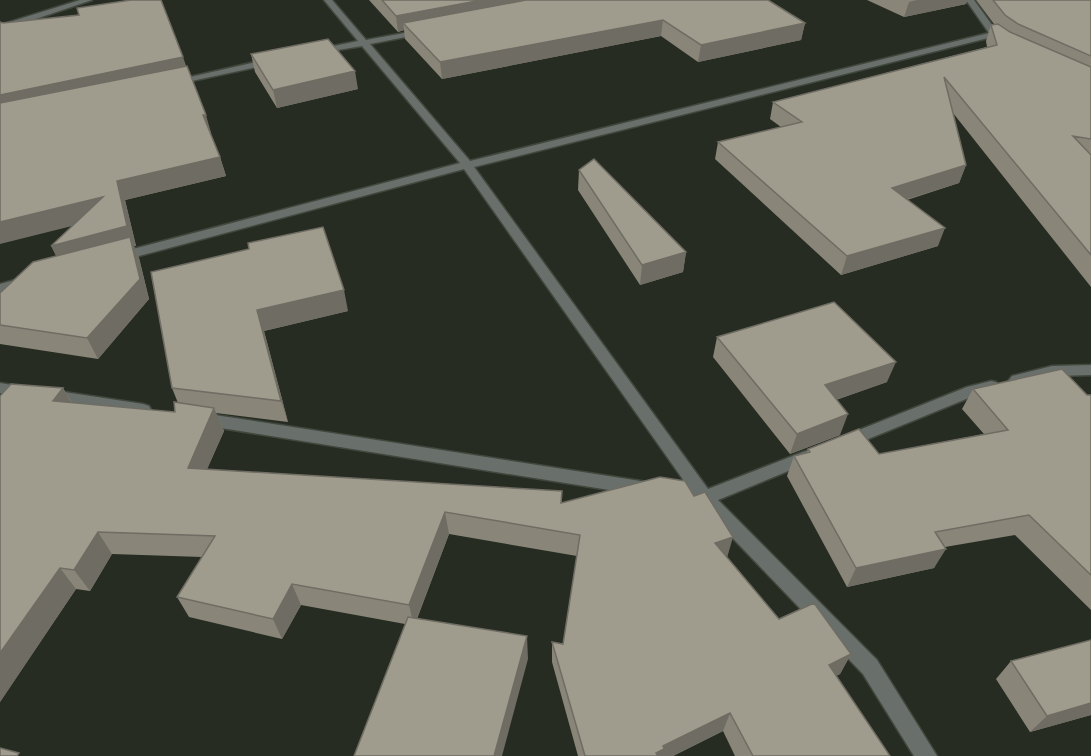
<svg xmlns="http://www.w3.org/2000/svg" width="1091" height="756" viewBox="0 0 1091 756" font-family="'Crimson Pro',serif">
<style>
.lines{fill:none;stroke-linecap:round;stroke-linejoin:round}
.minor-casing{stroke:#42483e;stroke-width:3}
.minor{fill:#69706c;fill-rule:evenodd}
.wall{fill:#898579}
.shaded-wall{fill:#6f6c63}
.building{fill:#9f9b8d;stroke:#6f6c63;stroke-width:1.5}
</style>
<rect width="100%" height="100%" fill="#262c21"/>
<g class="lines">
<defs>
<path id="minor" d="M 80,0 L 92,0 L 0,31 L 0,25 Z
M 324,0 L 332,0 L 366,40 L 426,29 L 426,33 L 370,44 L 470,161 L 989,33 L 966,0 L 974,0 L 997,32 L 1004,38 L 1004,42 L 998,42 L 992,37 L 474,167 L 708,489 L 803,452 L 809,450 L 815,452 L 817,456 L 815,460 L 718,500 L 877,660 L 937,756 L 914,756 L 863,674 L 700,504 L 682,500 L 679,495 L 682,490 L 689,488 L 464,169 L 124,260 L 114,260 L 113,257 L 114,254 L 460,163 L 362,46 L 314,54 L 314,50 L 358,41 Z
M 273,58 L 276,59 L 276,63 L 173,85 L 168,82 Z
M 26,277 L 31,278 L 33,281 L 31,284 L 0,292 L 0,284 Z
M 1091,365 L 1091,375 L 1052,376 L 1017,385 L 1012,384 L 1009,380 L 1012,376 L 1052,366 Z
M 991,381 L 996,382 L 999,386 L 996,390 L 976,395 L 851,446 L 845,448 L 839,446 L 837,442 L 839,438 L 967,387 Z
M 0,383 L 32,388 L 35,392 L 32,396 L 27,397 L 0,393 Z
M 51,390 L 143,404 L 149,406 L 151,410 L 149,414 L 143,416 L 46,400 L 43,396 L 46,392 Z
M 202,413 L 647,482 L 653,484 L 656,489 L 653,494 L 647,496 L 202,425 L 196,423 L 194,419 L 196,415 Z"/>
</defs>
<use href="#minor" class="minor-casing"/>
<use href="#minor" class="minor"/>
</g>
<path class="wall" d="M 369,0 L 768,0 L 805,23 L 801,40 L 698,62 L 661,36 L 442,79 L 405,39 L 404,30 L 398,32 Z
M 867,0 L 967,0 L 966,4 L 904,17 Z
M 976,0 L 1091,0 L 1091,287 L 953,113 L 966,165 L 959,183 L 907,200 L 938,246 L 841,275 L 715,159 L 718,142 L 781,127 L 770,119 L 773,102 L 987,47 L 986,41 L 991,25 L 994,24 Z
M 251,54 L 358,89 L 277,108 L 255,72 Z
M 186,66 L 211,133 L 210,133 L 220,157 L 226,176 L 125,200 L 136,246 L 134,246 L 139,258 L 149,299 L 98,359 L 0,344 L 0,293 L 56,256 L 72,226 Z
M 579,170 L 686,252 L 683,272 L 640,285 L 578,190 Z
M 151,272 L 348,311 L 264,331 L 288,422 L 216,413 L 224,431 L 207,469 L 562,502 L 727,557 L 779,619 L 851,654 L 840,674 L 836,676 L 890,756 L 735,756 L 723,731 L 673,756 L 578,756 L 552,662 L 552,642 L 563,644 L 577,556 L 449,534 L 417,619 L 528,659 L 405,624 L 301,605 L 282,639 L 189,617 L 177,597 L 202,557 L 112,554 L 90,591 L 76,589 L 0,702 L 0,396 L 63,388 L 72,403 L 175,412 L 178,403 L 172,388 Z
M 717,337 L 887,382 L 836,400 L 840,435 L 790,454 L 713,357 Z
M 973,389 L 1091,395 L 1091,610 L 1015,535 L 945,547 L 934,568 L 847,587 L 787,476 L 794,456 L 807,453 L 808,449 L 879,454 L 984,434 L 962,409 Z
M 1011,661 L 1091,715 L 1030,732 L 996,679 Z"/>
<path class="shaded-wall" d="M 482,0 L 566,0 L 403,23 L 404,30 L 398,32 L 396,16 Z
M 917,0 L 967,0 L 966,4 L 904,17 L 909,2 Z
M 663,20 L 661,36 L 442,79 L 440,62 Z
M 805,23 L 801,40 L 698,62 L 701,45 Z
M 183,57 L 189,74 L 0,115 L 0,95 Z
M 355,71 L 358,89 L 277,108 L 273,90 Z
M 203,115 L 206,115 L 211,133 L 208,134 Z
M 220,157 L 226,176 L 125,200 L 136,246 L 134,246 L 139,258 L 149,299 L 98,359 L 87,338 L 61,266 L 51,246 L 127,226 L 117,181 Z
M 966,165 L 959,183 L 885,206 L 892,188 Z
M 103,197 L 112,216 L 0,244 L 0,222 Z
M 945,228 L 938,246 L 841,275 L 847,256 Z
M 686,252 L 683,272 L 640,285 L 642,265 Z
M 344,290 L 348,311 L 264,331 L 288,422 L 281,401 L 257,310 Z
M 896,362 L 887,382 L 818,406 L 825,385 Z
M 63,388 L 76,411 L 53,401 Z
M 214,408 L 224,431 L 198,490 L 188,468 Z
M 848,414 L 840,435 L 790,454 L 797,434 Z
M 445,512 L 449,534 L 414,626 L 409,605 Z
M 98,532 L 112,554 L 90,591 L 74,570 Z
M 733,537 L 727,558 L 715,543 Z
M 946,549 L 934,568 L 847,587 L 856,568 Z
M 60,568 L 76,589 L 0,702 L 0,653 Z
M 292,584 L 301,605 L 282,639 L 273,619 Z
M 527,636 L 528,659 L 502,756 L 494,756 Z
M 851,654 L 840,674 L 819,684 L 829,665 Z
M 1091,703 L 1091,715 L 1030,732 L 1047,716 Z
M 730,713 L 723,731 L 673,756 L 655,756 L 656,753 L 663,746 Z"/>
<path class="building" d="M 131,0 L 161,0 L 183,57 L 0,95 L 0,22 L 3,23 L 79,15 L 77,8 Z
M 382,0 L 482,0 L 396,16 Z
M 526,0 L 768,0 L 805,23 L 701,45 L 663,20 L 440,62 L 403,23 Z
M 993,0 L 1091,0 L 1091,56 L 1018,24 L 1005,15 Z
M 998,24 L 1010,32 L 1091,67 L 1091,139 L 1073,136 L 1091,155 L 1091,255 L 944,77 L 966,165 L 892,188 L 945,228 L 847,256 L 718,142 L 802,122 L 773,102 L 997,45 L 991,25 Z
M 328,39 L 355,71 L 273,90 L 251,54 Z
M 187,66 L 206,115 L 203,115 L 220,157 L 117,181 L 127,226 L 51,246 L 103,197 L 0,222 L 0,103 Z
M 594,159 L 686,252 L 642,265 L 579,170 Z
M 323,227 L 344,290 L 257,310 L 281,401 L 172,388 L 151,272 L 249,249 L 248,243 Z
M 130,237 L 140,279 L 87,338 L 0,325 L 0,293 L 33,262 Z
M 834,302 L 896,362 L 825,385 L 848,414 L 797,434 L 717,337 Z
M 1062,369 L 1087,395 L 1091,395 L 1091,575 L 1029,515 L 935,532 L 946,549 L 856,568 L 794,456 L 810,452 L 808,449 L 859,429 L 879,454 L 1008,430 L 973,389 Z
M 11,384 L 63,388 L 53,401 L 175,412 L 174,402 L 214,408 L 188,468 L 562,491 L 561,503 L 660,477 L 685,481 L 694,496 L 705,492 L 733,537 L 715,543 L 779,619 L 814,603 L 851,654 L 829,665 L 890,756 L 753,756 L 730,713 L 663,746 L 664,749 L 656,753 L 658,756 L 585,756 L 552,642 L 563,644 L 580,535 L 445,512 L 409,605 L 292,584 L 273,619 L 177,597 L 215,536 L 98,532 L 74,570 L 60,568 L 0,653 L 0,396 Z
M 408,617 L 527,636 L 494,756 L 354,756 Z
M 1091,640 L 1091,703 L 1047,716 L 1011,661 Z
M 0,748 L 19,753 L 17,756 L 0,756 Z"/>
</svg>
